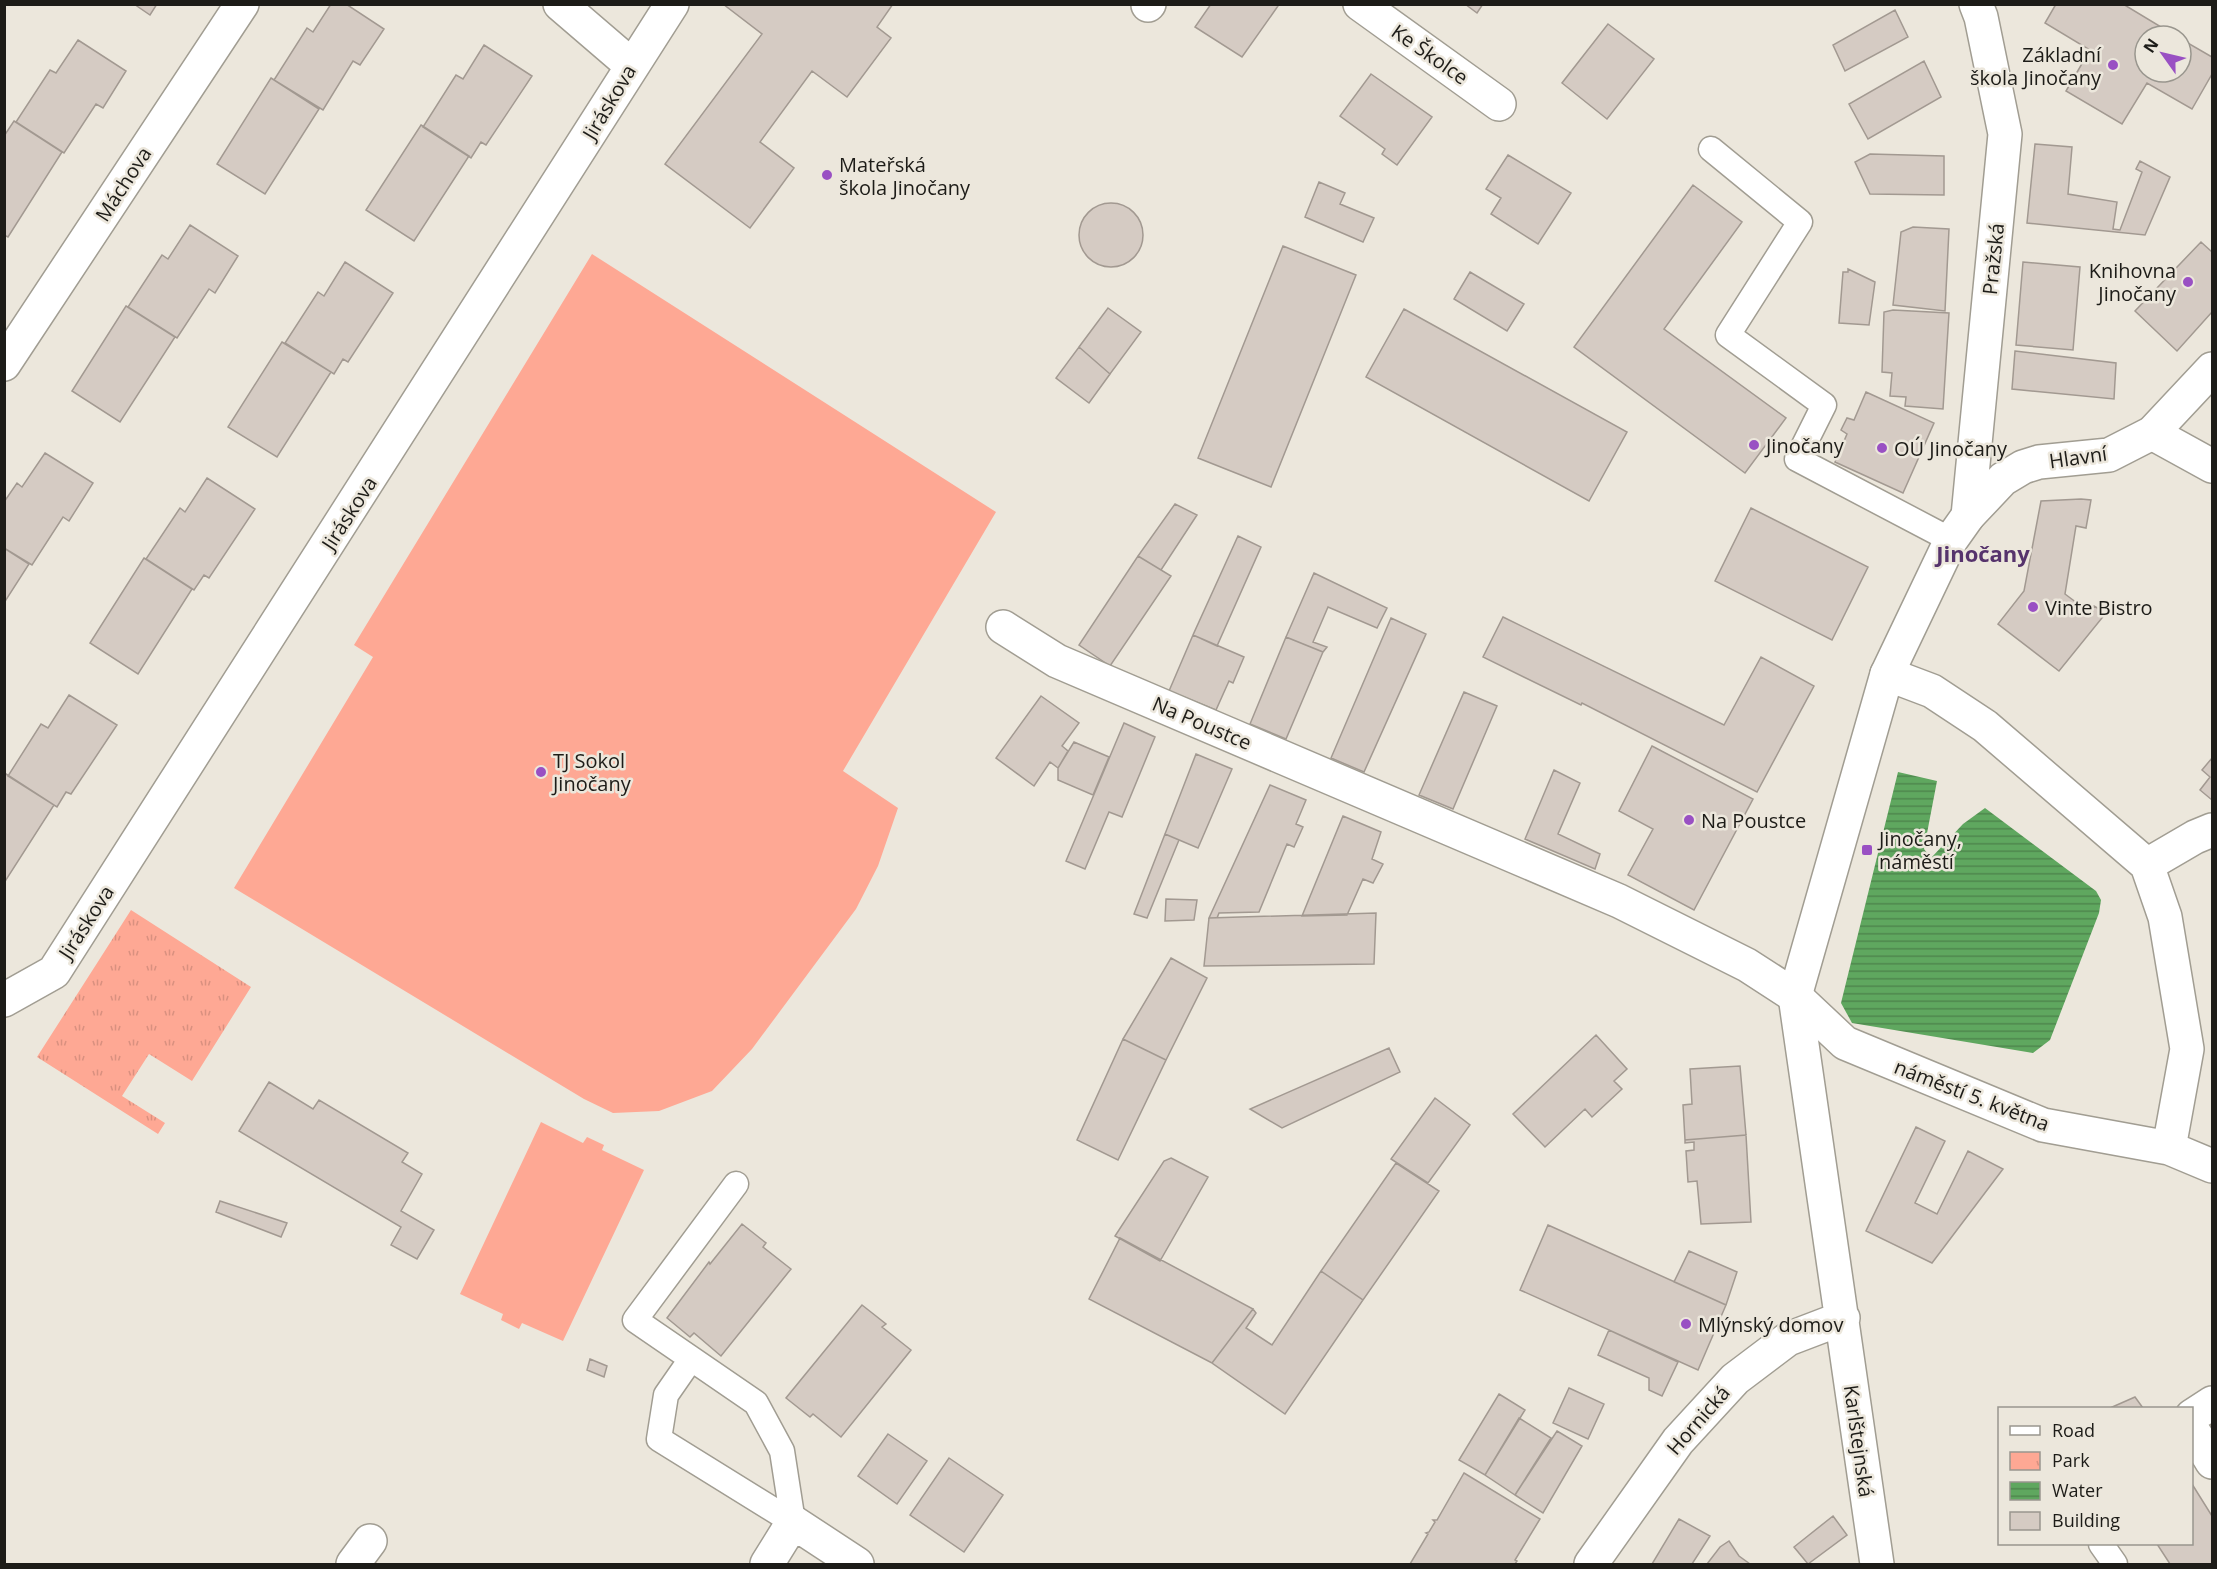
<svg xmlns="http://www.w3.org/2000/svg" width="2217" height="1569" viewBox="0 0 2217 1569" font-family="'Open Sans',sans-serif">
<style>
.grass{fill:#fea894}
.park{fill:url(#park-tufts)}
.water{fill:url(#water-rules)}
.building{fill:#d5cbc3;stroke:#a29991;stroke-width:1.5}
.lines{fill:none;stroke-linecap:round;stroke-linejoin:round}
.lane-casing{stroke:#a19d92;stroke-width:27}
.street-casing{stroke:#a19d92;stroke-width:36}
.secondary-casing{stroke:#a19d92;stroke-width:36}
.lane{stroke:#fff;stroke-width:24}
.street{stroke:#fff;stroke-width:33}
.secondary{stroke:#fff;stroke-width:33}
.poi-dot{fill:#9950c3;stroke:#ece7dc;stroke-width:2}
.labels{text-anchor:middle;dominant-baseline:central;stroke-width:5;stroke-linejoin:round;paint-order:stroke}
.street-label{font-size:20px;fill:#1d1c18;stroke:#ece7dc}
.poi-label{font-size:20px;fill:#1d1c18;stroke:#ece7dc;text-anchor:start}
.quarter-label{font-size:22px;font-weight:bold;fill:#56336c;stroke:#ece7dc}
</style>
<defs>
<pattern id="park-tufts" width="24" height="20" patternUnits="userSpaceOnUse" patternTransform="scale(1.5)"><rect width="24" height="20" fill="#fea894"/><path d="M3 7l-1-3M5 7V3M7 7l1-3M15 17l-1-3M17 17v-4M19 17l1-3" fill="none" stroke="#d9907f"/></pattern>
<pattern id="water-rules" width="6" height="5" patternUnits="userSpaceOnUse" patternTransform="scale(1.5)"><rect width="6" height="5" fill="#5fa75f"/><path d="M0 2.5h6" fill="none" stroke="#4e874d"/></pattern>
</defs>
<rect width="100%" height="100%" fill="#ece7dc"/>
<path class="grass" d="M 592,254 L 996,512 L 843,771 L 898,808 L 878,866 L 856,909 L 752,1049 L 712,1091 L 659,1111 L 613,1113 L 584,1099 L 234,888 L 373,657 L 354,645 Z
M 541,1122 L 583,1143 L 587,1137 L 604,1145 L 602,1150 L 644,1170 L 563,1341 L 522,1323 L 519,1329 L 501,1320 L 503,1314 L 460,1294 Z"/>
<path class="park" d="M 131,910 L 251,987 L 192,1081 L 149,1054 L 122,1096 L 165,1123 L 158,1134 L 37,1057 Z"/>
<path class="water" d="M 1898,772 L 1937,781 L 1924,849 L 1931,858 L 1963,824 L 1985,808 L 2096,891 L 2101,900 L 2099,913 L 2050,1040 L 2033,1053 L 1852,1023 L 1841,1003 Z"/>
<path class="building" d="M 134,4 L 157,4 L 150,15 Z
M 331,4 L 346,4 L 384,29 L 360,65 L 353,61 L 323,110 L 274,80 L 307,28 L 313,32 Z
M 723,4 L 893,4 L 877,27 L 891,38 L 847,97 L 812,71 L 760,142 L 794,168 L 750,228 L 665,164 L 762,34 Z
M 1211,4 L 1275,4 L 1278,6 L 1242,57 L 1195,27 Z
M 1465,4 L 1483,4 L 1477,13 Z
M 2056,4 L 2123,4 L 2176,36 L 2145,36 L 2145,72 L 2181,72 L 2181,39 L 2212,57 L 2212,74 L 2192,109 L 2147,83 L 2122,124 L 2066,91 L 2090,50 L 2045,23 Z
M 1895,10 L 1908,37 L 1845,71 L 1833,45 Z
M 1608,24 L 1654,59 L 1607,119 L 1562,83 Z
M 78,40 L 126,71 L 103,108 L 96,104 L 64,153 L 16,122 L 50,70 L 56,73 Z
M 484,45 L 532,76 L 486,145 L 481,142 L 471,158 L 423,127 L 456,75 L 463,79 Z
M 1924,61 L 1941,97 L 1868,139 L 1849,104 Z
M 1371,74 L 1432,117 L 1397,165 L 1382,154 L 1385,149 L 1340,116 Z
M 271,78 L 319,109 L 265,194 L 217,164 Z
M 14,121 L 62,152 L 8,237 L 4,235 L 4,136 Z
M 421,125 L 469,156 L 414,241 L 366,210 Z
M 2035,144 L 2072,147 L 2068,194 L 2117,202 L 2113,229 L 2120,230 L 2142,172 L 2136,169 L 2140,161 L 2170,177 L 2145,235 L 2027,223 Z
M 1870,154 L 1944,156 L 1944,195 L 1870,194 L 1855,162 Z
M 1508,155 L 1571,193 L 1538,244 L 1491,214 L 1501,198 L 1486,189 Z
M 1319,182 L 1345,193 L 1340,204 L 1374,218 L 1363,242 L 1305,217 Z
M 1693,185 L 1742,222 L 1664,329 L 1786,418 L 1745,473 L 1574,347 Z
M1079 235a32 32 0 1 1 64 0a32 32 0 1 1-64 0Z
M 190,225 L 238,256 L 215,293 L 209,289 L 177,338 L 128,307 L 162,255 L 168,259 Z
M 1913,227 L 1949,229 L 1945,311 L 1893,305 L 1901,232 Z
M 2201,242 L 2212,252 L 2212,312 L 2177,351 L 2135,311 Z
M 1283,246 L 1356,275 L 1271,487 L 1198,458 Z
M 345,262 L 393,293 L 348,362 L 343,359 L 334,374 L 285,343 L 318,292 L 324,296 Z
M 2023,262 L 2080,267 L 2073,350 L 2016,345 Z
M 1848,269 L 1875,282 L 1869,325 L 1839,323 L 1843,272 L 1848,272 Z
M 1470,272 L 1524,304 L 1507,331 L 1454,299 Z
M 126,306 L 175,337 L 120,422 L 72,391 Z
M 1108,308 L 1141,332 L 1110,374 L 1079,347 Z
M 1404,309 L 1627,432 L 1589,501 L 1366,377 Z
M 1893,310 L 1949,313 L 1943,409 L 1905,406 L 1906,397 L 1890,396 L 1892,373 L 1882,372 L 1884,312 Z
M 282,342 L 331,372 L 277,457 L 228,427 Z
M 1079,347 L 1110,374 L 1089,403 L 1056,378 Z
M 2015,351 L 2116,363 L 2114,399 L 2012,389 Z
M 1866,392 L 1934,423 L 1903,493 L 1835,462 L 1847,434 L 1841,430 L 1847,418 L 1854,420 Z
M 45,453 L 93,483 L 69,521 L 63,517 L 32,565 L 4,548 L 4,502 L 17,483 L 22,487 Z
M 207,478 L 255,509 L 209,578 L 204,575 L 194,590 L 146,559 L 180,508 L 185,512 Z
M 2081,499 L 2091,500 L 2086,528 L 2076,526 L 2065,594 L 2089,612 L 2094,606 L 2106,613 L 2059,671 L 1998,624 L 2024,591 L 2041,501 Z
M 1175,504 L 1197,515 L 1161,570 L 1138,556 Z
M 1751,508 L 1868,567 L 1832,640 L 1715,581 Z
M 1238,536 L 1261,547 L 1217,646 L 1193,635 Z
M 4,548 L 29,564 L 4,603 Z
M 1138,556 L 1171,576 L 1110,666 L 1079,645 Z
M 144,558 L 192,589 L 138,674 L 90,643 Z
M 1314,573 L 1387,608 L 1377,628 L 1328,607 L 1313,642 L 1327,647 L 1323,652 L 1286,637 Z
M 1503,617 L 1724,725 L 1761,657 L 1814,686 L 1757,792 L 1582,703 L 1581,705 L 1483,657 Z
M 1391,618 L 1426,634 L 1364,772 L 1331,758 Z
M 1193,635 L 1244,657 L 1233,683 L 1229,681 L 1216,710 L 1169,691 Z
M 1286,637 L 1323,652 L 1286,739 L 1250,724 Z
M 1464,692 L 1497,706 L 1453,809 L 1419,795 Z
M 69,695 L 117,725 L 71,794 L 66,792 L 57,807 L 8,776 L 41,724 L 48,728 Z
M 1041,696 L 1079,723 L 1062,746 L 1068,751 L 1058,768 L 1050,762 L 1034,786 L 996,758 Z
M 1124,723 L 1155,737 L 1122,817 L 1109,812 L 1085,869 L 1066,861 Z
M 1074,742 L 1109,757 L 1093,795 L 1058,780 L 1058,768 Z
M 1652,746 L 1753,799 L 1694,910 L 1628,875 L 1653,829 L 1619,811 Z
M 1196,754 L 1232,769 L 1198,848 L 1165,834 Z
M 2212,758 L 2212,800 L 2200,790 L 2210,777 L 2202,770 Z
M 1554,770 L 1580,783 L 1558,834 L 1600,854 L 1595,869 L 1525,839 Z
M 6,774 L 54,805 L 4,883 L 4,776 Z
M 1270,785 L 1306,800 L 1296,824 L 1303,827 L 1294,847 L 1287,844 L 1259,912 L 1219,913 L 1217,918 L 1209,918 Z
M 1343,816 L 1381,832 L 1372,859 L 1383,864 L 1373,883 L 1363,879 L 1347,915 L 1302,916 Z
M 1165,834 L 1179,840 L 1147,918 L 1134,914 Z
M 1166,899 L 1197,900 L 1194,920 L 1165,921 Z
M 1376,913 L 1374,964 L 1204,966 L 1209,918 Z
M 1171,958 L 1207,978 L 1166,1060 L 1123,1039 Z
M 1596,1035 L 1627,1069 L 1614,1081 L 1622,1089 L 1592,1117 L 1585,1109 L 1545,1147 L 1513,1114 Z
M 1123,1039 L 1166,1060 L 1118,1160 L 1077,1140 Z
M 1389,1048 L 1400,1072 L 1282,1128 L 1250,1109 Z
M 1740,1066 L 1746,1135 L 1685,1140 L 1683,1105 L 1692,1104 L 1690,1069 Z
M 269,1082 L 313,1109 L 319,1100 L 408,1153 L 402,1162 L 422,1174 L 401,1211 L 434,1230 L 417,1259 L 391,1245 L 401,1227 L 239,1131 Z
M 1435,1098 L 1470,1125 L 1428,1183 L 1391,1159 Z
M 1916,1127 L 1945,1141 L 1915,1203 L 1937,1214 L 1968,1151 L 2003,1169 L 1932,1263 L 1866,1231 Z
M 1746,1135 L 1751,1222 L 1701,1224 L 1697,1181 L 1688,1182 L 1686,1151 L 1694,1150 L 1694,1142 L 1685,1143 L 1685,1140 Z
M 1171,1158 L 1208,1177 L 1160,1261 L 1115,1236 L 1164,1161 Z
M 1396,1163 L 1439,1191 L 1363,1300 L 1321,1271 Z
M 220,1201 L 287,1223 L 281,1237 L 216,1212 Z
M 742,1224 L 766,1243 L 763,1247 L 791,1269 L 721,1356 L 694,1333 L 690,1337 L 667,1318 L 709,1262 L 710,1264 Z
M 1548,1225 L 1726,1305 L 1698,1370 L 1520,1290 Z
M 1120,1238 L 1253,1309 L 1212,1363 L 1089,1299 Z
M 1689,1251 L 1737,1272 L 1726,1305 L 1674,1282 Z
M 1321,1271 L 1363,1300 L 1285,1414 L 1212,1363 L 1253,1309 L 1256,1313 L 1246,1328 L 1272,1345 Z
M 862,1305 L 886,1324 L 882,1327 L 911,1350 L 841,1437 L 813,1414 L 810,1417 L 786,1398 Z
M 1609,1330 L 1678,1362 L 1662,1396 L 1649,1390 L 1649,1378 L 1598,1355 Z
M 590,1359 L 607,1366 L 604,1377 L 587,1370 Z
M 1569,1388 L 1604,1404 L 1588,1439 L 1553,1423 Z
M 1499,1394 L 1525,1410 L 1485,1475 L 1459,1460 Z
M 2135,1397 L 2143,1408 L 2110,1408 Z
M 1519,1418 L 1551,1438 L 1515,1495 L 1485,1475 Z
M 1557,1431 L 1582,1446 L 1543,1513 L 1515,1495 Z
M 888,1434 L 927,1461 L 897,1504 L 858,1476 Z
M 949,1458 L 1003,1495 L 964,1552 L 910,1515 Z
M 1464,1473 L 1540,1519 L 1515,1560 L 1517,1561 L 1515,1564 L 1410,1564 L 1428,1534 L 1426,1533 L 1429,1532 L 1435,1522 L 1433,1520 L 1437,1520 Z
M 2192,1484 L 2212,1516 L 2212,1564 L 2170,1564 L 2157,1544 L 2192,1544 Z
M 1833,1516 L 1847,1535 L 1808,1564 L 1794,1547 Z
M 1679,1519 L 1710,1536 L 1692,1564 L 1652,1564 Z
M 1729,1541 L 1739,1556 L 1750,1564 L 1707,1564 L 1720,1547 Z"/>
<g class="lines">
<defs>
<path id="lane" d="M 1711,149 L 1800,222 L 1728,335 L 1824,405 L 1797,459 L 1951,540
M 736,1184 L 635,1320 L 756,1403 L 782,1451 L 793,1522
M 691,1359 L 666,1395 L 659,1439 L 793,1522
M 2101,1544 L 2115,1564"/>
<path id="street" d="M 560,4 L 631,65
M 1360,4 L 1499,104
M 1148,5 L 1149,4
M 4,364 L 242,4
M 2152,433 L 2212,466
M 1968,516 L 2005,134 L 1981,17 L 1976,4
M 1003,627 L 1057,661 L 1619,901 L 1747,965 L 1795,996 L 1845,1043 L 2043,1125 L 2169,1148 L 2187,1049 L 2165,917 L 2147,865 L 1985,726 L 1932,691 L 1887,674
M 2147,865 L 2195,837 L 2212,830
M 4,1000 L 54,972 L 672,4
M 2169,1148 L 2212,1166
M 2192,1416 L 2212,1403
M 2192,1429 L 2212,1462
M 353,1564 L 370,1541
M 767,1564 L 793,1522 L 857,1564"/>
<path id="secondary" d="M 1591,1564 L 1678,1441 L 1735,1379 L 1788,1339 L 1843,1318
M 1877,1564 L 1795,996 L 1887,674 L 1951,540 L 1968,516 L 2003,479 L 2023,467 L 2039,462 L 2109,455 L 2152,433 L 2212,369"/>
</defs>
<use href="#lane" class="lane-casing"/>
<use href="#street" class="street-casing"/>
<use href="#secondary" class="secondary-casing"/>
<use href="#lane" class="lane"/>
<use href="#street" class="street"/>
<use href="#secondary" class="secondary"/>
</g>
<g class="poi-dot">
<circle cx="2113" cy="65" r="6"/>
<circle cx="827" cy="175" r="6"/>
<circle cx="2188" cy="282" r="6"/>
<circle cx="1754" cy="445" r="6"/>
<circle cx="1882" cy="448" r="6"/>
<circle cx="2033" cy="607" r="6"/>
<circle cx="541" cy="772" r="6"/>
<circle cx="1689" cy="820" r="6"/>
<rect x="1861" y="844" width="12" height="12" rx="3"/>
<circle cx="1686" cy="1324" r="6"/>
</g>
<g class="labels">
<g class="street-label">
<text transform="translate(1430 54) rotate(35)">Ke Školce</text>
<text transform="translate(609 102) rotate(-59)">Jiráskova</text>
<text transform="translate(123 184) rotate(-57)">Máchova</text>
<text transform="translate(1993 259) rotate(-84)">Pražská</text>
<text transform="translate(2078 457) rotate(-8)">Hlavní</text>
<text transform="translate(349 513) rotate(-57)">Jiráskova</text>
<text transform="translate(1202 723) rotate(23)">Na Poustce</text>
<text transform="translate(86 922) rotate(-57)">Jiráskova</text>
<text transform="translate(1972 1095) rotate(21)">náměstí 5. května</text>
<text transform="translate(1698 1420) rotate(-49)">Hornická</text>
<text transform="translate(1859 1441) rotate(82)">Karlštejnská</text>
</g>
<g class="poi-label">
<text x="2101" y="54" text-anchor="end">Základní<tspan x="2101" dy="23">škola Jinočany</tspan></text>
<text x="839" y="164">Mateřská<tspan x="839" dy="23">škola Jinočany</tspan></text>
<text x="2176" y="270" text-anchor="end">Knihovna<tspan x="2176" dy="23">Jinočany</tspan></text>
<text x="1766" y="445">Jinočany</text>
<text x="1894" y="448">OÚ Jinočany</text>
<text x="2045" y="607">Vinte Bistro</text>
<text x="553" y="760">TJ Sokol<tspan x="553" dy="23">Jinočany</tspan></text>
<text x="1701" y="820">Na Poustce</text>
<text x="1879" y="838">Jinočany,<tspan x="1879" dy="23">náměstí</tspan></text>
<text x="1698" y="1324">Mlýnský domov</text>
</g>
<g class="quarter-label">
<text x="1983" y="553">Jinočany</text>
</g>
</g>
<rect width="2217" height="1569" fill="none" stroke="#1d1c18" stroke-width="12"/>
<rect x="1998" y="1407" width="195" height="138" fill="#ece7dc" stroke="#99968e" stroke-width="1.5"/>
<rect x="2010" y="1426" width="30" height="9" fill="#ffffff" stroke="#99968e" stroke-width="1.5"/>
<text x="2052" y="1437" font-size="18" fill="#1d1c18">Road</text>
<rect x="2010" y="1452" width="30" height="18" fill="url(#park-tufts)" stroke="#99968e" stroke-width="1.5"/>
<text x="2052" y="1467" font-size="18" fill="#1d1c18">Park</text>
<rect x="2010" y="1482" width="30" height="18" fill="url(#water-rules)" stroke="#99968e" stroke-width="1.5"/>
<text x="2052" y="1497" font-size="18" fill="#1d1c18">Water</text>
<rect x="2010" y="1512" width="30" height="18" fill="#d5cbc3" stroke="#99968e" stroke-width="1.5"/>
<text x="2052" y="1527" font-size="18" fill="#1d1c18">Building</text>
<g transform="translate(2163 54) rotate(304)"><circle r="28" fill="#ece7dc" stroke="#99968e" stroke-width="1.5"/>
<path d="M0-4.5L10 22L0 15L-10 22Z" fill="#9950c3"/>
<text y="-9" font-size="16" font-weight="bold" text-anchor="middle" fill="#1d1c18">N</text>
</g>
</svg>
